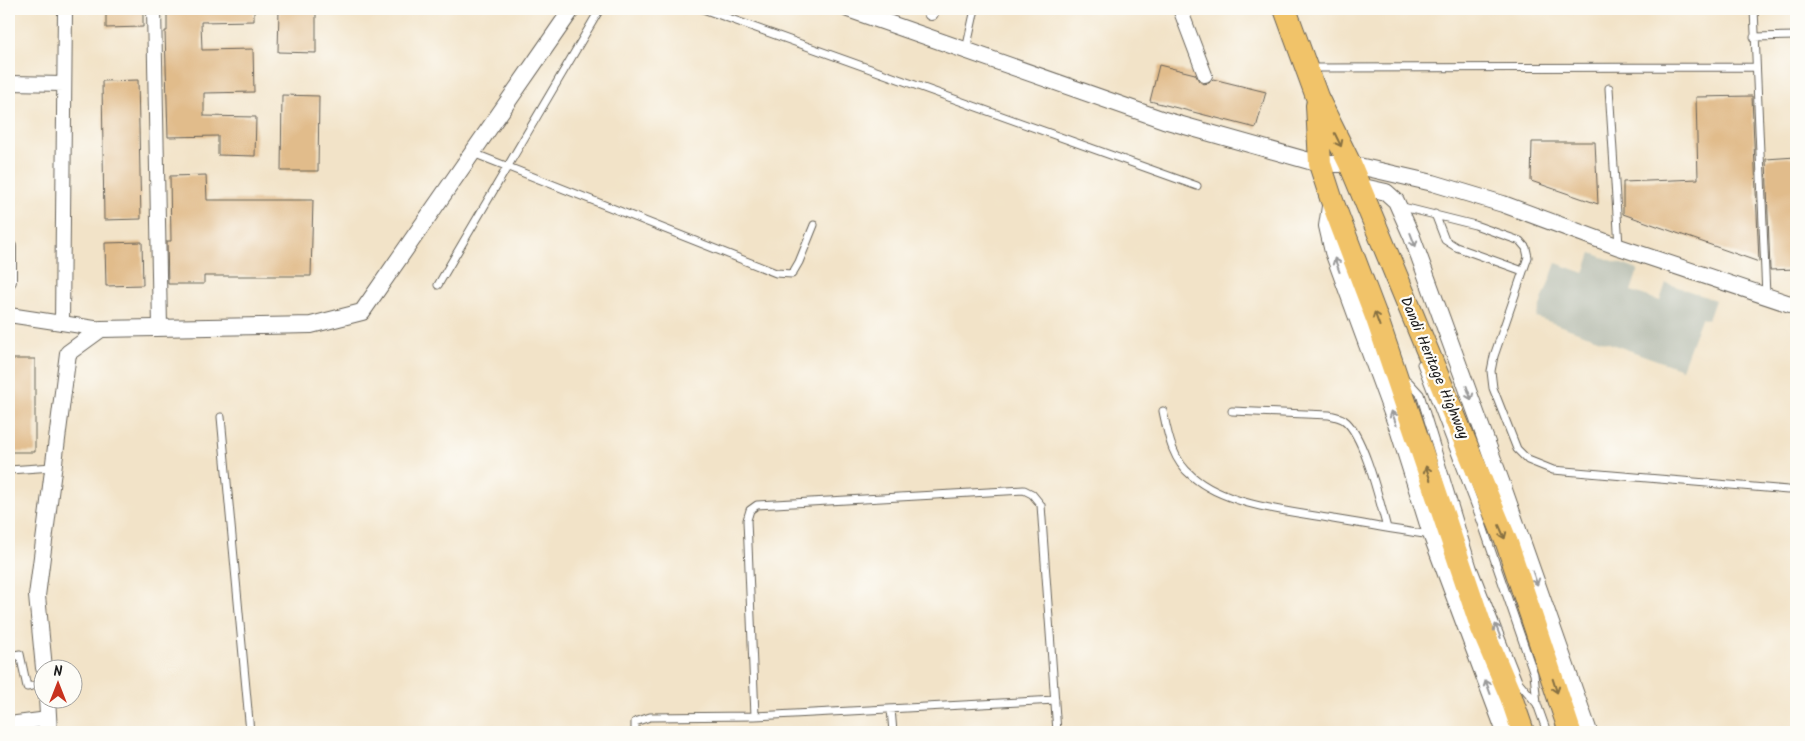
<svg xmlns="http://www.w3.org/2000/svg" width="1805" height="741" viewBox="0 0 1805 741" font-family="Kalam,sans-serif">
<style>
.industrial{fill:#c1c6ba}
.building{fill:#e1bc8b}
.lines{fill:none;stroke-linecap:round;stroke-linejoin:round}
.service-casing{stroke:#676258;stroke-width:9}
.minor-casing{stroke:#676258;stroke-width:16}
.tertiary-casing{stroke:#676258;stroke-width:18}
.trunk-casing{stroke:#676258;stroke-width:24}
.service{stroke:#fff;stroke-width:7}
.minor{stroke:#fff;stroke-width:14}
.tertiary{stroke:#fff;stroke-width:16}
.trunk{stroke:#f1c369;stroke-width:22}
.oneway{stroke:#867042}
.oneway2{stroke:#999}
.labels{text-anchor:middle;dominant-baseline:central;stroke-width:4.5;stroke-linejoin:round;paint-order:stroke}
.street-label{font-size:15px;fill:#1c1c1c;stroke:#fdfcf7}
</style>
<rect width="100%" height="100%" fill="#fdfcf7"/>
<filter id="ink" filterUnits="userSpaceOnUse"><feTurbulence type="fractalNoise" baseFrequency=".02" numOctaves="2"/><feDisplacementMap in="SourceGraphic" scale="10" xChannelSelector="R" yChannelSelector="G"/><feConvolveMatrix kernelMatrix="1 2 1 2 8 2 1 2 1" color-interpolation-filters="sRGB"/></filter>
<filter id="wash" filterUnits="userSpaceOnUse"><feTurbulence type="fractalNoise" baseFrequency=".0096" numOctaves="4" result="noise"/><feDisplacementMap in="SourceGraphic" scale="20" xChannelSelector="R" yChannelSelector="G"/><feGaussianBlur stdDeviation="1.12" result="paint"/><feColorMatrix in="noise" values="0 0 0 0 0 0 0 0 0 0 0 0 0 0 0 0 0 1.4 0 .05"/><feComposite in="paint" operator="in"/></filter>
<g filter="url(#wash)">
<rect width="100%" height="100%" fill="#f2e3c8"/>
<path class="industrial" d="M 1591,253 L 1638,270 L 1631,291 L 1660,301 L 1666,283 L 1715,300 L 1708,320 L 1701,318 L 1682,369 L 1536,317 L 1556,263 L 1584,273 Z"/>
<g id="blocks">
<path class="building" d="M 106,9 L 143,9 L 143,27 L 106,28 Z
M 167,9 L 254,9 L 254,21 L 201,22 L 202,50 L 253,49 L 254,92 L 204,93 L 204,116 L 256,117 L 255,156 L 218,155 L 218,136 L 168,137 L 165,31 L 167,31 Z
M 279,9 L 316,9 L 316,53 L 278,52 Z
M 1159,65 L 1195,74 L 1199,81 L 1203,84 L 1209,83 L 1213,79 L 1266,92 L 1256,128 L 1150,101 Z
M 138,80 L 141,219 L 104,220 L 102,81 Z
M 282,95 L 319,96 L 318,171 L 281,171 Z
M 1752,96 L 1759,262 L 1623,214 L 1623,182 L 1698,179 L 1696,97 Z
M 1532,142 L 1595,142 L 1598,204 L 1531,181 Z
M 1796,157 L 1796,269 L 1770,270 L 1766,159 Z
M 206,175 L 207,200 L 313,200 L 311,276 L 204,276 L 204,284 L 168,284 L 167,241 L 171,241 L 170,176 Z
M 142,242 L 143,285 L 106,286 L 105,243 Z
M 9,359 L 35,359 L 35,452 L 9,452 Z"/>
</g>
</g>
<g filter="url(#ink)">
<use href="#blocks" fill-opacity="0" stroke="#676258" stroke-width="1"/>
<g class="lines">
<defs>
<path id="service" d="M 703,9 L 1197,186
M 1754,9 L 1766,296
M 1754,37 L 1796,36
M 966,50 L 975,9
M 1309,68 L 1755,67
M 1609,88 L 1619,246
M 473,153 L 776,273 L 792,274 L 799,262 L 814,225
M 1399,206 L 1475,225 L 1520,241 L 1526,248 L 1528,257 L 1494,356 L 1491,371 L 1493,388 L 1517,449 L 1528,460 L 1553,470 L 1788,490
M 1435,214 L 1445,240 L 1456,247 L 1523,271
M 438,285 L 600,9
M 1421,364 L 1479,515 L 1534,674 L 1537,704 L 1547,732
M 1404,378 L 1410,383 L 1420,394 L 1473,567 L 1518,681 L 1537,704
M 1163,411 C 1168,435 1172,460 1192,476 C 1226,506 1290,511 1333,519 C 1366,524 1399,531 1432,535
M 1232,411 L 1329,415 C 1334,416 1340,417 1344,420 C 1364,434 1380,503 1387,528
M 221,417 L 250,732
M 9,470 L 53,467
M 9,656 L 20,654 L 27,687 L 42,684
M 891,709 L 893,732
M 755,716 L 747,520 L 750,510 L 757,505 L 1024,490 L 1032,494 L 1041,505 L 1057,732
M 635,732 L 635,722 L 650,717 L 755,716 L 1055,700"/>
<path id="minor" d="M 154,9 L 160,327
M 1180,9 L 1205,75
M 931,13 L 931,9
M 9,83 L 64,84
M 9,247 L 9,281
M 9,315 L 101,329
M 62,323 L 65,9
M 9,724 L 48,719"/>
<path id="tertiary" d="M 848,9 L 1164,120 L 1320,164 L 1350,164 L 1433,183 L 1503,204 L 1619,247 L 1796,306
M 1359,186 L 1386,192 L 1396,201 L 1412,237 L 1502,484 L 1589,732
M 1331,200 L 1327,226 L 1333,252 L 1399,432 L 1431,534 L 1505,732
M 44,668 L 37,596 L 68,353 L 101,329 L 311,325 L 362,312 L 572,9
M 47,698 L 49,732"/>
<path id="trunk" d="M 1285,9 L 1317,97 L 1350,164 L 1507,543 L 1570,732
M 1317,105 L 1320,164 L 1331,198 L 1377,319 L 1482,629 L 1511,697 L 1523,732"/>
</defs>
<use href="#service" class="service-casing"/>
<use href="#minor" class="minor-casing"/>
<use href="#tertiary" class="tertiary-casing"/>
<use href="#trunk" class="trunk-casing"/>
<use href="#service" class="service"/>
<use href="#minor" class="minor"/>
<use href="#tertiary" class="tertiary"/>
<use href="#trunk" class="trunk"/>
</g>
<defs><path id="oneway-shaft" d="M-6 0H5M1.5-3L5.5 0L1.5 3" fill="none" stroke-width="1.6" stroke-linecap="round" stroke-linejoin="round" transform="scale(1.25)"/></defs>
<g class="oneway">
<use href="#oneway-shaft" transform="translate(1338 140) rotate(64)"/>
<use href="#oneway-shaft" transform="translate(1377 319) rotate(-110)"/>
<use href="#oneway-shaft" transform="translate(1428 473) rotate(-108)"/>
<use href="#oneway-shaft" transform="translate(1502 532) rotate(67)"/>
<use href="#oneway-shaft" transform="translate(1555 686) rotate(72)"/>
</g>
<g class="oneway2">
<use href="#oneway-shaft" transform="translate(1413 240) rotate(69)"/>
<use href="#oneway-shaft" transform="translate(1337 265) rotate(-110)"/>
<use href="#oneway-shaft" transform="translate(1469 393) rotate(70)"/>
<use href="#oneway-shaft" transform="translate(1394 418) rotate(-110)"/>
<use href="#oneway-shaft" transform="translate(1535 578) rotate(71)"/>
<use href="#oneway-shaft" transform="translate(1498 631) rotate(-111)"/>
<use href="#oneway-shaft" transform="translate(1488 687) rotate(-110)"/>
</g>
</g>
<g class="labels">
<g class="street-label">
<text transform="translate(1434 368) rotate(67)">Dandi Heritage Highway</text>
</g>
</g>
<rect width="1805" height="741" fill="none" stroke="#fdfcf7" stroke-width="30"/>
<g transform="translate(58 684)"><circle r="24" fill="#fdfcf7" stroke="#a3a29f"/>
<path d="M0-4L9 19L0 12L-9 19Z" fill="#c8321e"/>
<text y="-8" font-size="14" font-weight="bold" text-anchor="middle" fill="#1c1c1c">N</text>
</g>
</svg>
